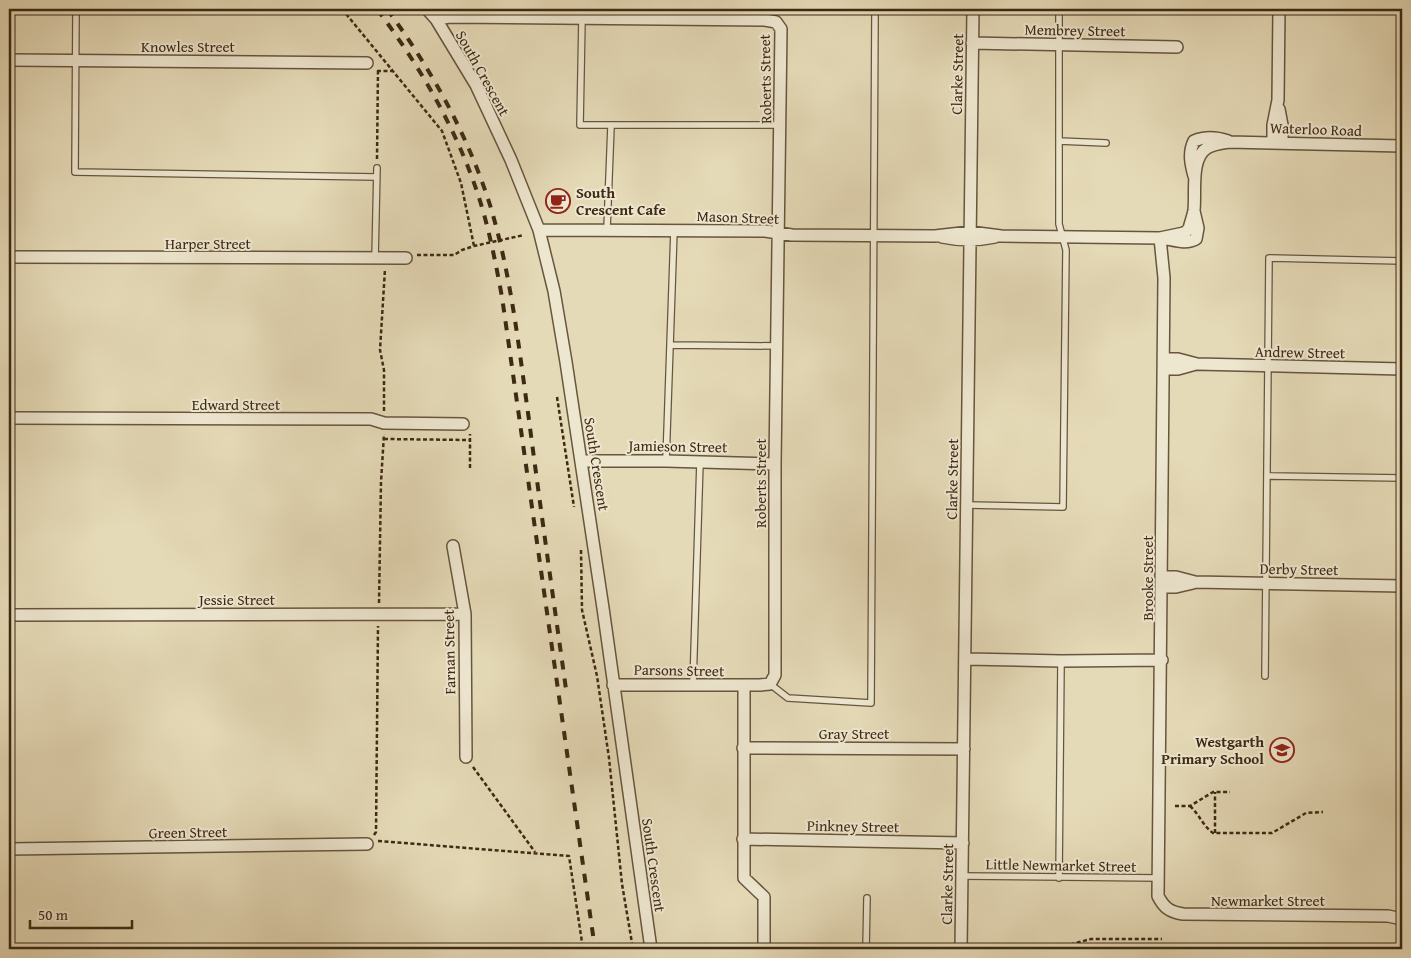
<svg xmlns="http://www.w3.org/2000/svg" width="1411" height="958" viewBox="0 0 1411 958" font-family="'Gentium Book Plus',serif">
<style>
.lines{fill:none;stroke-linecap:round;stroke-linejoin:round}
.lane-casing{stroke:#67553d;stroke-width:8}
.street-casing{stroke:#67553d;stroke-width:14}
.path{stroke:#3d2914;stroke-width:2.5;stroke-dasharray:4 2.5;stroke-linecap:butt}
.lane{stroke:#eee7d0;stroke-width:5.5}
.street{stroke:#eee7d0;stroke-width:11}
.rail{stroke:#3d2914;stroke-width:4;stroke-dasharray:9 9;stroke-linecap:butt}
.labels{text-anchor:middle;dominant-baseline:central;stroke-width:4;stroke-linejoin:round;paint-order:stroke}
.street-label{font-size:15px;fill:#3d2914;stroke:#eee7d0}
.poi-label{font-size:15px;font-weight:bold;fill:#3d2914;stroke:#eee7d0;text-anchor:start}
</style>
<rect width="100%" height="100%" fill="#e5dab7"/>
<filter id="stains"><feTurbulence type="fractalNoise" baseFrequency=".004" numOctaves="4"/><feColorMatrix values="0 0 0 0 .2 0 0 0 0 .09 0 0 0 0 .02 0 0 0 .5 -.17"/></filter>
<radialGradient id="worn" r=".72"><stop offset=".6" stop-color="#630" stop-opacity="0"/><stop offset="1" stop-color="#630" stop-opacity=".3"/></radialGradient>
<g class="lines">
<defs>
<path id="lane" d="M 76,9 L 75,172 L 376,177
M 582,18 L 580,125 L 781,125
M 1059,141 L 1106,143
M 607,229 L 611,126
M 375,259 L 377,168
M 670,345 L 777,346
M 666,461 L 674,230
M 1267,476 L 1402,478
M 967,505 L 1063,507 L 1066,250 L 1059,224 L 1059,9
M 1265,676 L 1269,258 L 1402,261
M 693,684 L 700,462
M 770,684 L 788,698 L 871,703 L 875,15
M 962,876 L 1160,878
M 1059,878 L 1061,661
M 866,949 L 867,898"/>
<path id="street" d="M 427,9 L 436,19 L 476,85 L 511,160 L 539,230 L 554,291 L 566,362 L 603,608 L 651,949
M 436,19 L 450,17 L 765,20 L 776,22 L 781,29 L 775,464 L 775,675 L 770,684 L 760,685 L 613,685
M 972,43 L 1177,47
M 9,60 L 367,63
M 1279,109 L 1282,125 L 1282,143
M 1273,143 L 1273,125 L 1278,100 L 1279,9
M 1194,176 C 1191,165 1188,153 1194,141 C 1206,136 1216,137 1228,141
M 539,230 L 765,231 L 792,235 L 935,236 L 970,232 L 1001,236 L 1160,238 L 1184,233 L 1189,229 C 1190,223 1193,217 1194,210 C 1196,193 1190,158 1207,148 C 1213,144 1222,143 1229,142 L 1402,146
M 942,237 C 961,241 976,241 995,237
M 1160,238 L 1164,278 L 1158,896 C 1164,908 1170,912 1183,914 L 1388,916 L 1402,919
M 1167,239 C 1177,241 1187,244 1196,239 L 1198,228 L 1194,211
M 9,257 L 406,258
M 1164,359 L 1178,359 L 1197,364 L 1402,369
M 1164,369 L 1178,369 L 1196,364
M 9,418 L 371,419 L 384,423 L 463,424
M 581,461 L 666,461 L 775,464
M 453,546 L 465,614 L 466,757
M 1162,577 L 1176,577 L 1195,582 L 1402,586
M 1162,587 L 1176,587 L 1193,583
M 9,615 L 465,614
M 966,659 L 1061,661 L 1162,660
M 744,686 L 744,878 L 764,897 L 764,949
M 743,748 L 964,749
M 743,839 L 963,843
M 9,849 L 367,844
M 961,949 L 973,9"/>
</defs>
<use href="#lane" class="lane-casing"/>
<use href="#street" class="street-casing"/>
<path class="path" d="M 342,9 L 442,131 L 461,183 L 474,246
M 377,71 L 392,71
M 377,159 L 378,69
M 417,255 L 454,255 L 462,250 L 474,246 L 524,235
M 557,397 L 574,507
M 384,411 L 384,370 L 380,350 L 385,269
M 384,439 L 470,440
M 470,468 L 470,434
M 581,550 L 582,610 L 597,676 L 609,758 L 622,884 L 633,949
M 379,603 L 381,482 L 384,434
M 473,767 L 535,852
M 1175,806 L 1190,806 L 1213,792 L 1230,792
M 1190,806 C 1199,814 1203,826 1213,833 L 1272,833 L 1306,813 L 1323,812
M 1215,833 L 1215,792
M 374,835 L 376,832 L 378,626
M 378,841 L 569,856 L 583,949
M 1057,946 L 1057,949
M 1068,949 L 1068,945 L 1091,939 L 1162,939"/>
<use href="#lane" class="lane"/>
<use href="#street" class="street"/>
<path class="rail" d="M 377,9 C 424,72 464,141 485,218 C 492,244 497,270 502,297 L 595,949
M 387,9 C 431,69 467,133 490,205 C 511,274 519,349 529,420 C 541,512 554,604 567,696"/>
</g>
<defs>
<symbol id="cafe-ring" viewBox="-11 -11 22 22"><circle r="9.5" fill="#eee7d0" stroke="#8f2418" stroke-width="1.5"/><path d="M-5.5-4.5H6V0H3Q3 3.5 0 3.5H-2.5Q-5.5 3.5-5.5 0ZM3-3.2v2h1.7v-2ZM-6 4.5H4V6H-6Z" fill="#8f2418"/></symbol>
<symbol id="school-ring" viewBox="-11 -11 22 22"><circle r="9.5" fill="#eee7d0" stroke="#8f2418" stroke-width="1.5"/><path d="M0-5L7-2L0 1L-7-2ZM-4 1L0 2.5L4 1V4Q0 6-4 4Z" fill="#8f2418"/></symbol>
</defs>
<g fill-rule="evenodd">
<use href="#cafe-ring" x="544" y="187" width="28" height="28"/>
<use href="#school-ring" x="1268" y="736" width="28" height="28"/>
</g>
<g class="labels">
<g class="street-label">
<text transform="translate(1075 30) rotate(1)">Membrey Street</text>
<text x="188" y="46">Knowles Street</text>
<text transform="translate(483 73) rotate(61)">South Crescent</text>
<text transform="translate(957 74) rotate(-89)">Clarke Street</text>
<text transform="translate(765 79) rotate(-91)">Roberts Street</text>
<text transform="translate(1316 129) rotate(2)">Waterloo Road</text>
<text transform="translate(738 217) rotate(2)">Mason Street</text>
<text x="208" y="243">Harper Street</text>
<text transform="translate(1300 352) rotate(1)">Andrew Street</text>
<text x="236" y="404">Edward Street</text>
<text transform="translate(678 446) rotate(1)">Jamieson Street</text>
<text transform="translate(597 464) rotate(81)">South Crescent</text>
<text transform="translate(952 479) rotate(-89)">Clarke Street</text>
<text transform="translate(760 483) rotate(-90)">Roberts Street</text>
<text transform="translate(1299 569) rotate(1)">Derby Street</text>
<text transform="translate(1147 578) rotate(-90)">Brooke Street</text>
<text x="237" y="599">Jessie Street</text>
<text transform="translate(449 652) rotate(-91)">Farnan Street</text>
<text transform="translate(679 670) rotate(1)">Parsons Street</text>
<text x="854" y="733">Gray Street</text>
<text transform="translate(853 826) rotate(1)">Pinkney Street</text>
<text transform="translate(188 832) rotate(-1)">Green Street</text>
<text transform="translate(654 865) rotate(82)">South Crescent</text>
<text transform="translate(1061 865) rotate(1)">Little Newmarket Street</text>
<text transform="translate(947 884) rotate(-89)">Clarke Street</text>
<text x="1268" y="900">Newmarket Street</text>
</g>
<g class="poi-label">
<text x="576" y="192">South<tspan x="576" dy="17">Crescent Cafe</tspan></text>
<text x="1264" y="741" text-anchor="end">Westgarth<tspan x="1264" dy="17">Primary School</tspan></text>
</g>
</g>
<rect width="1411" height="958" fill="none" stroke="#e5dab7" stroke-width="30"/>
<rect x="10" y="10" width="1391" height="938" fill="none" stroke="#3d2914" stroke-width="2.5"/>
<rect x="15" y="15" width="1381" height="928" fill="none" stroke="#3d2914"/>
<path d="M30 920v8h102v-8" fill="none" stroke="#3d2914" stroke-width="2.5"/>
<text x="38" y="920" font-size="15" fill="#3d2914" stroke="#eee7d0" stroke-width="4" paint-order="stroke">50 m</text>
<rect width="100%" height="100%" filter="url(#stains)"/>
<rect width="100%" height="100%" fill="url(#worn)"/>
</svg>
